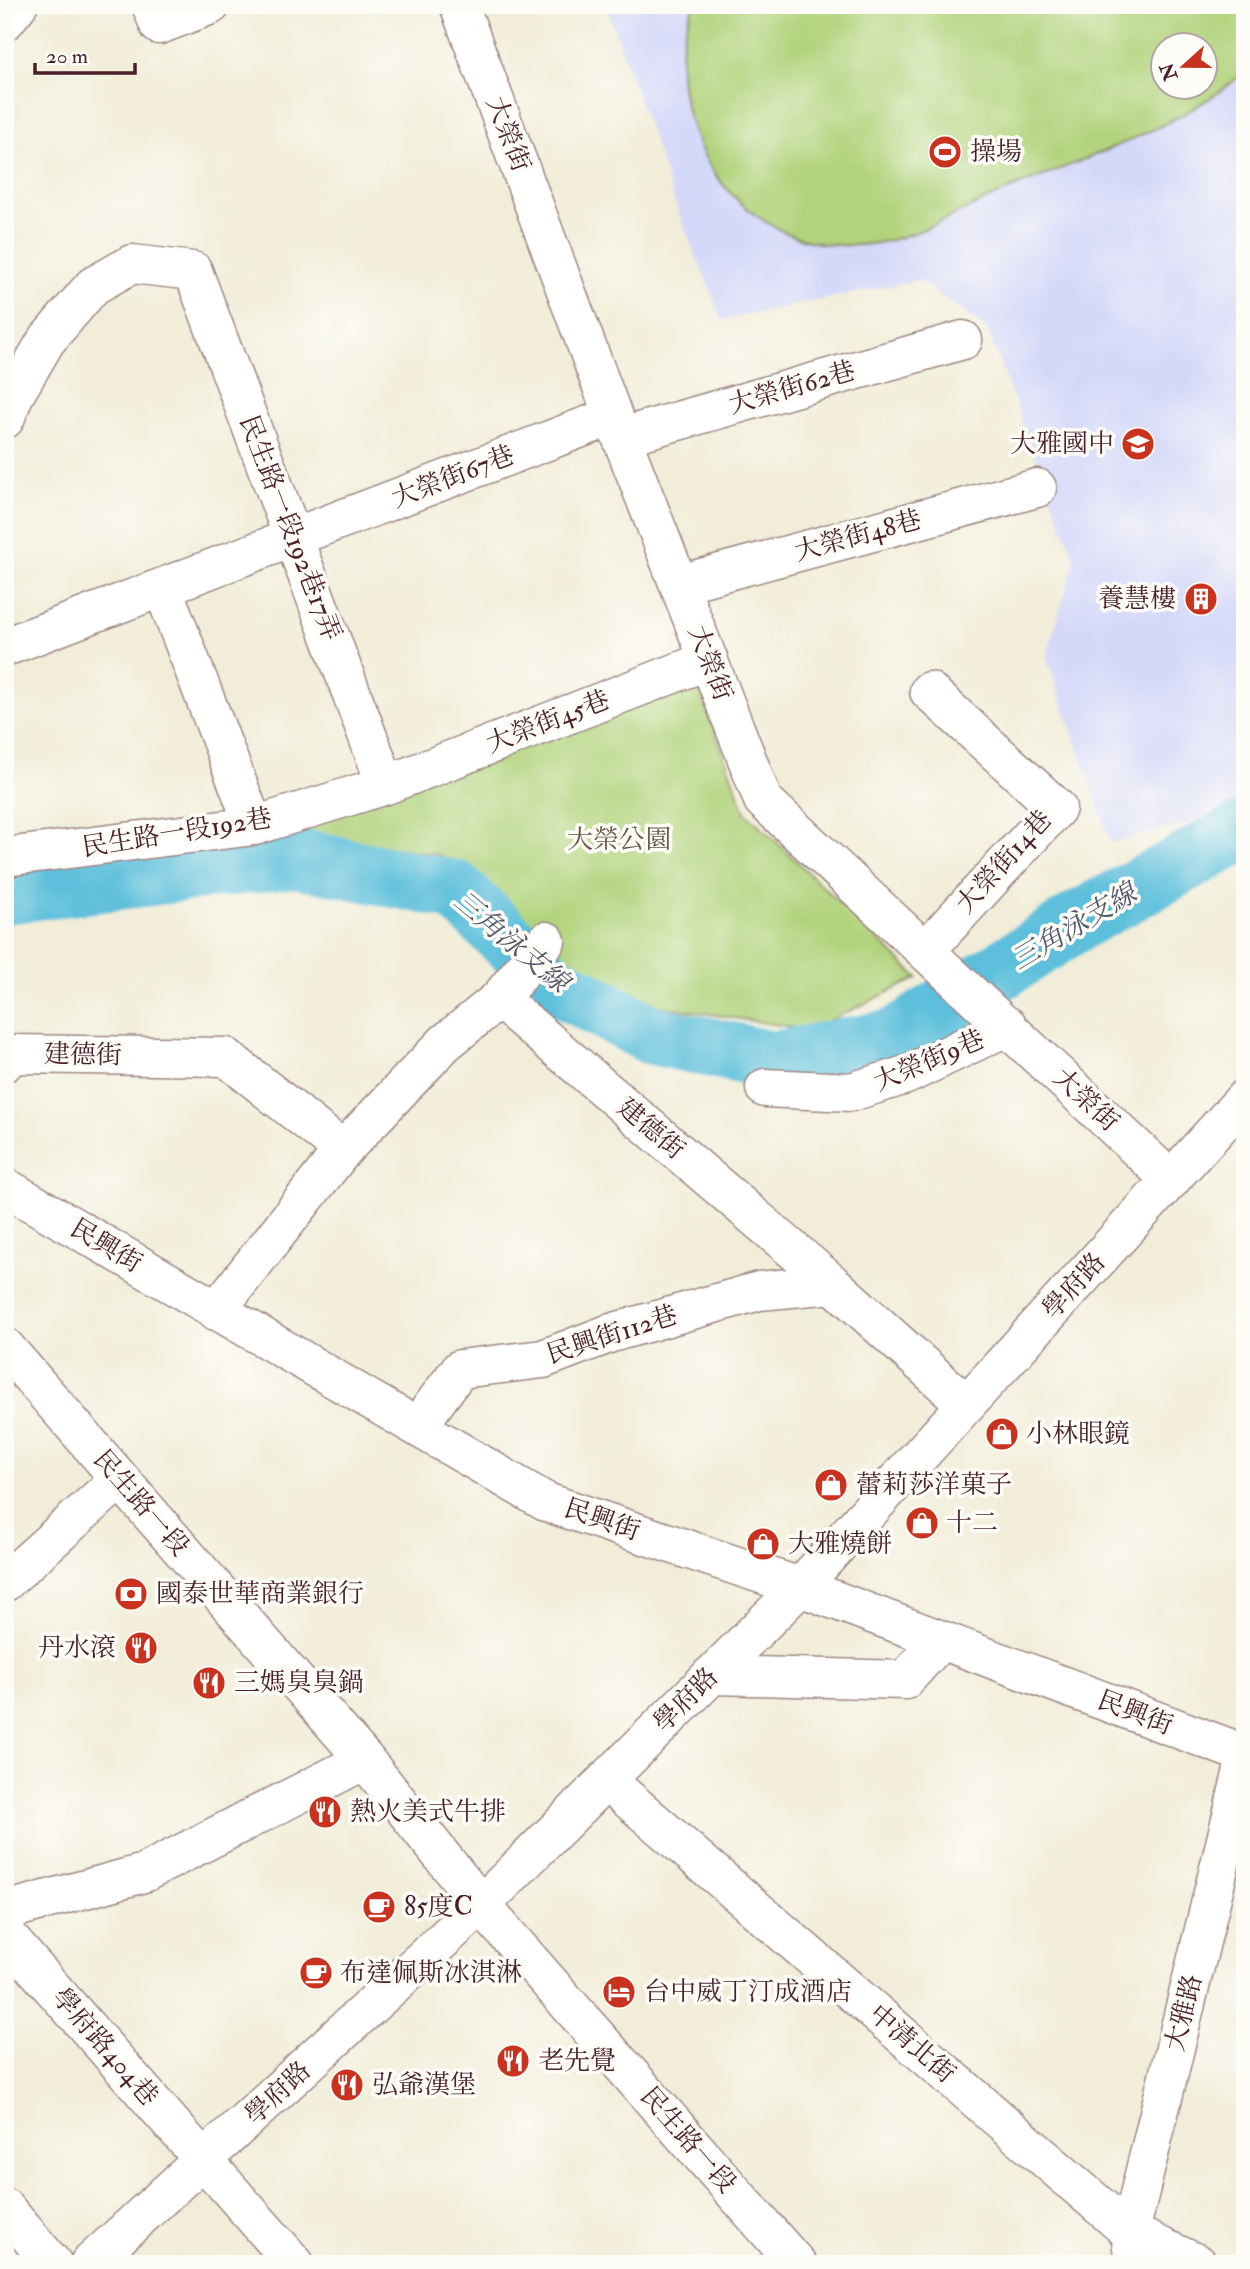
<svg xmlns="http://www.w3.org/2000/svg" width="1250" height="2269" viewBox="0 0 1250 2269" font-family="'IM FELL Double Pica','Noto Serif TC',serif">
<style>
.built{fill:#d4d8f9;fill-rule:evenodd}
.green{fill:#b1d37b;stroke:#7e7953;stroke-width:2;fill-rule:evenodd}
.lines{fill:none;stroke-linecap:round;stroke-linejoin:round}
.river{stroke:#5dbfdb;stroke-width:60}
.minor-casing{stroke:#9e8682;stroke-width:41}
.major-casing{stroke:#9e8682;stroke-width:41}
.minor{stroke:#fff;stroke-width:38}
.major{stroke:#fff;stroke-width:38}
.labels{text-anchor:middle;dominant-baseline:central;stroke-width:7;stroke-linejoin:round;paint-order:stroke}
.street-label{font-size:26px;fill:#4a1f2b;stroke:#fdfcf7}
.poi-label{font-size:26px;fill:#4a1f2b;stroke:#fdfcf7;text-anchor:start}
.park-label{font-size:26px;fill:#695543;stroke:#fdfcf7}
.water-label{font-size:28px;font-style:italic;fill:#515769;stroke:#fdfcf7}
</style>
<rect width="100%" height="100%" fill="#fdfcf7"/>
<filter id="ink" filterUnits="userSpaceOnUse"><feTurbulence type="fractalNoise" baseFrequency=".0143" numOctaves="2"/><feDisplacementMap in="SourceGraphic" scale="14" xChannelSelector="R" yChannelSelector="G"/><feConvolveMatrix kernelMatrix="1 2 1 2 8 2 1 2 1" color-interpolation-filters="sRGB"/></filter>
<filter id="wash" filterUnits="userSpaceOnUse"><feTurbulence type="fractalNoise" baseFrequency=".00686" numOctaves="4" result="noise"/><feDisplacementMap in="SourceGraphic" scale="28" xChannelSelector="R" yChannelSelector="G"/><feGaussianBlur stdDeviation="1.57" result="paint"/><feColorMatrix in="noise" values="0 0 0 0 0 0 0 0 0 0 0 0 0 0 0 0 0 1.4 0 .05"/><feComposite in="paint" operator="in"/></filter>
<g filter="url(#wash)">
<rect width="100%" height="100%" fill="#f1edd8"/>
<path class="built" d="M 606,5 L 1245,5 L 1245,809 L 1111,843 L 1046,657 L 1075,560 L 987,329 L 919,280 L 722,320 L 677,209 ZM 1162,46 L 1204,46 L 1204,88 L 1162,88 Z"/>
<path class="green" d="M 694,5 L 1245,5 L 1245,71 C 1185,127 1075,161 999,194 C 964,209 928,231 891,240 C 875,244 855,246 838,245 C 780,243 725,201 701,149 C 680,103 672,52 694,5 ZM 1162,46 L 1204,46 L 1204,88 L 1162,88 Z
M 674,680 L 700,691 L 745,812 L 918,978 L 810,1030 L 642,1003 L 559,957 L 531,934 L 477,878 L 436,854 L 257,830 Z"/>
<g class="lines">
<path class="river" d="M 5,894 L 296,858 L 455,890 L 552,982 L 652,1035 L 773,1061 L 894,1039 L 1078,921 L 1245,830"/>
</g>
</g>
<g filter="url(#ink)">
<g class="lines">
<defs>
<path id="minor" d="M 151,5 L 159,25 L 211,5
M 459,5 L 613,416 L 763,800 L 1171,1180
M 5,21 L 18,5
M 5,419 L 14,396 L 46,341 L 93,286 L 132,264 L 193,271 L 386,785
M 621,437 L 963,340
M 679,584 L 1037,488
M 163,589 L 254,826
M 5,647 L 613,416
M 5,857 L 254,826 L 386,785 L 709,660
M 925,951 L 1057,808 L 929,691
M 499,999 L 546,941
M 5,1062 L 10,1054 L 226,1057 L 343,1150
M 765,1088 L 851,1092 L 906,1075 L 1008,1026
M 5,1187 L 546,1502 L 800,1587 L 1245,1754
M 216,1311 L 343,1150 L 445,1043 L 499,999 L 833,1284 L 966,1404
M 417,1427 L 460,1369 L 543,1359 L 611,1333 L 759,1291 L 833,1284
M 5,1582 L 120,1479
M 711,1675 L 905,1680 L 941,1640
M 606,1780 L 1130,2232 L 1198,2264
M 5,1911 L 144,1873 L 365,1760
M 5,1934 L 295,2264
M 5,2208 L 53,2264
M 1133,2255 L 1130,2232 L 1245,1762
M 89,2264 L 481,1905 L 800,1587 L 1245,1098"/>
<path id="major" d="M 5,1347 L 365,1760 L 481,1905 L 797,2264"/>
</defs>
<use href="#minor" class="minor-casing"/>
<use href="#major" class="major-casing"/>
<use href="#minor" class="minor"/>
<use href="#major" class="major"/>
</g>
</g>
<defs>
<symbol id="stadium-disc" viewBox="-11 -11 22 22"><circle r="9.5" fill="#c8321e" stroke="#fdfcf7"/><path d="M0-5a6.5 5 0 1 0 0 10a6.5 5 0 1 0 0-10ZM-3.5-1.8h7v3.6h-7Z" fill="#fff"/></symbol>
<symbol id="school-disc" viewBox="-11 -11 22 22"><circle r="9.5" fill="#c8321e" stroke="#fdfcf7"/><path d="M0-5L7-2L0 1L-7-2ZM-4 1L0 2.5L4 1V4Q0 6-4 4Z" fill="#fff"/></symbol>
<symbol id="building-disc" viewBox="-11 -11 22 22"><circle r="9.5" fill="#c8321e" stroke="#fdfcf7"/><path d="M-4-6H4V6H1V3H-1V6H-4ZM-2.5-4.3h1.7v1.8h-1.7ZM.8-4.3h1.7v1.8H.8ZM-2.5-1h1.7V.8h-1.7ZM.8-1h1.7V.8H.8Z" fill="#fff"/></symbol>
<symbol id="shop-disc" viewBox="-11 -11 22 22"><circle r="9.5" fill="#c8321e" stroke="#fdfcf7"/><path d="M-5-2.5h2.3a2.7 3.5 0 0 1 5.4 0H5L5.5 6h-11ZM-1.5-2.5h3a1.5 2.3 0 0 0-3 0Z" fill="#fff"/></symbol>
<symbol id="bank-disc" viewBox="-11 -11 22 22"><circle r="9.5" fill="#c8321e" stroke="#fdfcf7"/><path d="M-6-4H6V4H-6ZM0-2.3a2.3 2.3 0 1 0 0 4.6a2.3 2.3 0 1 0 0-4.6Z" fill="#fff"/></symbol>
<symbol id="restaurant-disc" viewBox="-11 -11 22 22"><circle r="9.5" fill="#c8321e" stroke="#fdfcf7"/><path d="M-5-6h1v4h1v-4h1v4h1v-4h1v5L-1.5 .5V6h-2V.5L-5-1ZM5-6V6H3V1.5H1.5Q1.5-4 5-6Z" fill="#fff"/></symbol>
<symbol id="cafe-disc" viewBox="-11 -11 22 22"><circle r="9.5" fill="#c8321e" stroke="#fdfcf7"/><path d="M-5.5-4.5H6V0H3Q3 3.5 0 3.5H-2.5Q-5.5 3.5-5.5 0ZM3-3.2v2h1.7v-2ZM-6 4.5H4V6H-6Z" fill="#fff"/></symbol>
<symbol id="hotel-disc" viewBox="-11 -11 22 22"><circle r="9.5" fill="#c8321e" stroke="#fdfcf7"/><path d="M-6-4.5h1.5V1H6V5H4.5V3h-9V5H-6ZM-4 0a1.8 1.8 0 1 1 3.6 0ZM.5 0V-2.5h3Q6-2.5 6 0Z" fill="#fff"/></symbol>
</defs>
<g fill-rule="evenodd">
<use href="#stadium-disc" x="926" y="133" width="38" height="38"/>
<use href="#school-disc" x="1119" y="425" width="38" height="38"/>
<use href="#building-disc" x="1182" y="580" width="38" height="38"/>
<use href="#shop-disc" x="983" y="1415" width="38" height="38"/>
<use href="#shop-disc" x="812" y="1466" width="38" height="38"/>
<use href="#shop-disc" x="903" y="1504" width="38" height="38"/>
<use href="#shop-disc" x="744" y="1525" width="38" height="38"/>
<use href="#bank-disc" x="112" y="1575" width="38" height="38"/>
<use href="#restaurant-disc" x="122" y="1629" width="38" height="38"/>
<use href="#restaurant-disc" x="190" y="1664" width="38" height="38"/>
<use href="#restaurant-disc" x="306" y="1793" width="38" height="38"/>
<use href="#cafe-disc" x="360" y="1888" width="38" height="38"/>
<use href="#cafe-disc" x="297" y="1954" width="38" height="38"/>
<use href="#hotel-disc" x="600" y="1973" width="38" height="38"/>
<use href="#restaurant-disc" x="494" y="2042" width="38" height="38"/>
<use href="#restaurant-disc" x="328" y="2066" width="38" height="38"/>
</g>
<g class="labels">
<g class="street-label">
<text transform="translate(508 134) rotate(69)">大榮街</text>
<text transform="translate(792 388) rotate(-16)">大榮街62巷</text>
<text transform="translate(453 477) rotate(-21)">大榮街67巷</text>
<text transform="translate(290 528) rotate(69)">民生路一段192巷17弄</text>
<text transform="translate(858 536) rotate(-15)">大榮街48巷</text>
<text transform="translate(710 663) rotate(69)">大榮街</text>
<text transform="translate(548 722) rotate(-21)">大榮街45巷</text>
<text transform="translate(177 833) rotate(-9)">民生路一段192巷</text>
<text transform="translate(1004 862) rotate(-48)">大榮街14巷</text>
<text transform="translate(83 1055) rotate(1)">建德街</text>
<text transform="translate(929 1061) rotate(-23)">大榮街9巷</text>
<text transform="translate(1086 1100) rotate(43)">大榮街</text>
<text transform="translate(651 1129) rotate(40)">建德街</text>
<text transform="translate(106 1246) rotate(31)">民興街</text>
<text transform="translate(1074 1286) rotate(-48)">學府路</text>
<text transform="translate(612 1335) rotate(-18)">民興街112巷</text>
<text transform="translate(141 1503) rotate(49)">民生路一段</text>
<text transform="translate(602 1520) rotate(19)">民興街</text>
<text transform="translate(686 1700) rotate(-45)">學府路</text>
<text transform="translate(1135 1713) rotate(21)">民興街</text>
<text transform="translate(1184 2013) rotate(-76)">大雅路</text>
<text transform="translate(912 2044) rotate(41)">中清北街</text>
<text transform="translate(105 2047) rotate(49)">學府路404巷</text>
<text transform="translate(278 2093) rotate(-43)">學府路</text>
<text transform="translate(688 2140) rotate(49)">民生路一段</text>
</g>
<g class="poi-label">
<text x="970" y="152">操場</text>
<text x="1114" y="444" text-anchor="end">大雅國中</text>
<text x="1176" y="599" text-anchor="end">養慧樓</text>
<text x="1026" y="1434">小林眼鏡</text>
<text x="856" y="1485">蕾莉莎洋菓子</text>
<text x="946" y="1523">十二</text>
<text x="788" y="1544">大雅燒餅</text>
<text x="156" y="1594">國泰世華商業銀行</text>
<text x="116" y="1648" text-anchor="end">丹水滾</text>
<text x="234" y="1683">三媽臭臭鍋</text>
<text x="350" y="1812">熱火美式牛排</text>
<text x="404" y="1907">85度C</text>
<text x="340" y="1973">布達佩斯冰淇淋</text>
<text x="644" y="1992">台中威丁汀成酒店</text>
<text x="538" y="2061">老先覺</text>
<text x="372" y="2085">弘爺漢堡</text>
</g>
<g class="park-label">
<text x="619" y="840">大榮公園</text>
</g>
<g class="water-label">
<text transform="translate(1074 927) rotate(-31)">三角泳支線</text>
<text transform="translate(511 942) rotate(40)">三角泳支線</text>
</g>
</g>
<rect width="1250" height="2269" fill="none" stroke="#fdfcf7" stroke-width="28"/>
<g transform="translate(1184 66) rotate(249)"><circle r="33" fill="#fdfcf7" stroke="#b5a4a5" stroke-width="2"/>
<path d="M0-5L12 26L0 18L-12 26Z" fill="#c8321e"/>
<text y="-10" font-size="19" font-weight="bold" text-anchor="middle" fill="#4a1f2b">N</text>
</g>
<path d="M35 63v10h100v-10" fill="none" stroke="#4a1f2b" stroke-width="3.5"/>
<text x="46" y="63" font-size="21" fill="#4a1f2b" stroke="#fdfcf7" stroke-width="5" paint-order="stroke">20 m</text>
</svg>
